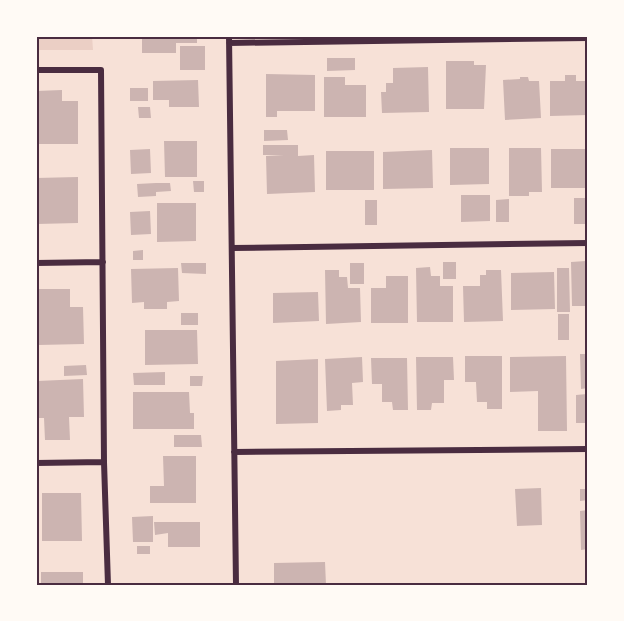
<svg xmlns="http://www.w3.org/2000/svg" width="624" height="621" viewBox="0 0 624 621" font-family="'DejaVu Sans',sans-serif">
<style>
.green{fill:#ebcfc5}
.building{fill:#ccb4b1}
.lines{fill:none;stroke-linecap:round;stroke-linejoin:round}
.minor{stroke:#4a2c40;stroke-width:6}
.neatline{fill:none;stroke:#4a2c40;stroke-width:2}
</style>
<rect width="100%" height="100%" fill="#f7e1d7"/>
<path class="green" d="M 36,36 L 92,36 L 93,50 L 36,50 Z"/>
<path class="building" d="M 142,36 L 197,36 L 197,43 L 176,43 L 176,53 L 142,53 Z
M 180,46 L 205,46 L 205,70 L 180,70 Z
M 327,58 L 355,58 L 355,70 L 327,71 Z
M 446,61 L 474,61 L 474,65 L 486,65 L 484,109 L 446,109 Z
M 428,67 L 429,112 L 382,113 L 381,92 L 386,92 L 386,83 L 393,83 L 393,68 Z
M 266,74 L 315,75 L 315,111 L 277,111 L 277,117 L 266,117 Z
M 565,75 L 576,75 L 576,81 L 588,81 L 588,115 L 550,116 L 550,81 L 565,81 Z
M 324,77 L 345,77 L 345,85 L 366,85 L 366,117 L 324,117 Z
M 520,77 L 528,77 L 529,81 L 539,81 L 541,118 L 505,120 L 503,80 L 520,79 Z
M 198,80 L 199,107 L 169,107 L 169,100 L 153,100 L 153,81 Z
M 130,88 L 148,88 L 148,101 L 130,101 Z
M 62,90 L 62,101 L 78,101 L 78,144 L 36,144 L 36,91 Z
M 138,107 L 150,107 L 151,118 L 139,118 Z
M 264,130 L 287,130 L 288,140 L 264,141 Z
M 164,141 L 197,141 L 197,177 L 165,177 Z
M 263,145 L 298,145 L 298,156 L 314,155 L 315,192 L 267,194 L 266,156 L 284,155 L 263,155 Z
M 450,148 L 489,148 L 489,184 L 450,185 Z
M 509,148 L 541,148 L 542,192 L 529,192 L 529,196 L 509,196 Z
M 150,149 L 151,173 L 131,174 L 130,150 Z
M 551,149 L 588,149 L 588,188 L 551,188 Z
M 432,150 L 433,188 L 383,189 L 383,152 Z
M 326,151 L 374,151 L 374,190 L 326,190 Z
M 78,177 L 78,223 L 37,224 L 36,178 Z
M 193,181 L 204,181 L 204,192 L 194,192 Z
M 156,183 L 170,183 L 171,191 L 156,192 L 156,196 L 138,197 L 137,184 Z
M 461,195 L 490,195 L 490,221 L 461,222 Z
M 574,198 L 588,198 L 588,224 L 574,224 Z
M 509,199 L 509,222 L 496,222 L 496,200 Z
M 365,200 L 377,200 L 377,225 L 365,225 Z
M 157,203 L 196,203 L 196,241 L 157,242 Z
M 150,211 L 151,234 L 131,235 L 130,212 Z
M 143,250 L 143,260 L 133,260 L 133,251 Z
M 586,261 L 586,306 L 572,306 L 571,262 Z
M 443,262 L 456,262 L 456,279 L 443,279 Z
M 181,263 L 206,263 L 206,274 L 182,273 Z
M 350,263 L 364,263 L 364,284 L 350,284 Z
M 430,267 L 431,276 L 440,276 L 440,286 L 453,286 L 453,322 L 417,322 L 416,268 Z
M 178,268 L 179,301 L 167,302 L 167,309 L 144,309 L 144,302 L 132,303 L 131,269 Z
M 557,268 L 569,268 L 570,312 L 557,312 Z
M 325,270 L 339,270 L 339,277 L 347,277 L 348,288 L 360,288 L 361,322 L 326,324 Z
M 486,270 L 501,270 L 503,321 L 464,322 L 463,286 L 480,286 L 480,275 L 486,275 Z
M 554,272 L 555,309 L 511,310 L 511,273 Z
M 386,276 L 408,276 L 408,323 L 371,323 L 371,288 L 386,288 Z
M 37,289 L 70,289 L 70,307 L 83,307 L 84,344 L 38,345 Z
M 318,292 L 319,321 L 273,323 L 273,293 Z
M 181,313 L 198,313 L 198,325 L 181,325 Z
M 558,314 L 569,314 L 569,340 L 558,340 Z
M 145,330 L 197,330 L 198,364 L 145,365 Z
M 580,354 L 588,354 L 588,388 L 581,389 Z
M 465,356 L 502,356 L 502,409 L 487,409 L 487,402 L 477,402 L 476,382 L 465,382 Z
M 566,356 L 567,431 L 538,431 L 538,391 L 510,392 L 510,357 Z
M 362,357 L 363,382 L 352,383 L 353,405 L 341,405 L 341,410 L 327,411 L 325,359 Z
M 416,357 L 453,357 L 454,380 L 444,380 L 444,403 L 432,403 L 431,410 L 417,410 Z
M 371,358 L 407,358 L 408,410 L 393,410 L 392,402 L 382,402 L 382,384 L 372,384 Z
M 318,359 L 318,423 L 276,424 L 276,361 Z
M 86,365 L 87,375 L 64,376 L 64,366 Z
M 165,372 L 165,385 L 134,385 L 133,373 Z
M 190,376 L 203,376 L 202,386 L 190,386 Z
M 83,379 L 84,417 L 69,417 L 70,440 L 45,440 L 44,418 L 38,418 L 37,381 Z
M 133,392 L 189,392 L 190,413 L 194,413 L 194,429 L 133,429 Z
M 587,394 L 588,423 L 576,423 L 576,395 Z
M 174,435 L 201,435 L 202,447 L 174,447 Z
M 163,456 L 196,456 L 196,503 L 150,503 L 150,486 L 164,486 Z
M 541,488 L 542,525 L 517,526 L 515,489 Z
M 580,489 L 588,489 L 588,500 L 580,501 Z
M 42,493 L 81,493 L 82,541 L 42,541 Z
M 588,510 L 588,549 L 581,550 L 580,511 Z
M 153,516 L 153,542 L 133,542 L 132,517 Z
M 154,522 L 200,522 L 200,547 L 168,547 L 168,533 L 155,535 Z
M 137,546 L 150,546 L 150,554 L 137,554 Z
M 325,562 L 326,585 L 274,585 L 274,563 Z
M 41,572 L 83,572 L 83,585 L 41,585 Z"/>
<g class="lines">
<path class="minor" d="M 229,36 L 236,585
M 229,43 L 588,38
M 36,70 L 101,70 L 104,462 L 108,585
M 232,248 L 588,243
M 36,263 L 103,262
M 234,452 L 588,449
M 36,463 L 104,462"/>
</g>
<rect width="624" height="621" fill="none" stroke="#fffaf5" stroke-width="75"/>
<rect x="38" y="38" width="548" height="546" class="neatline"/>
</svg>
